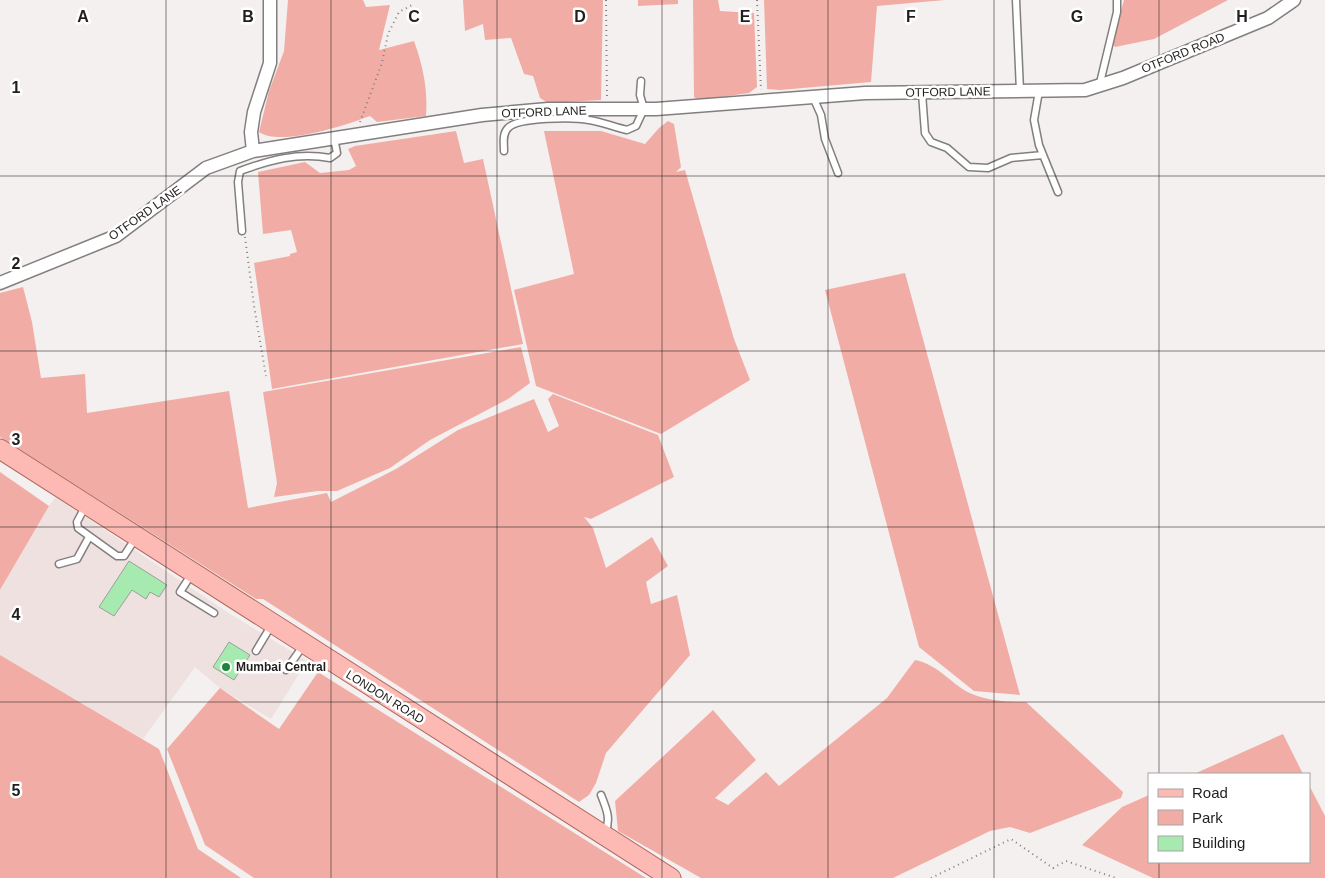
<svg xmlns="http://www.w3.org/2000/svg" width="1325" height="878" viewBox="0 0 1325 878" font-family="Arial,sans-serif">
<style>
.built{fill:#eee1df}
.green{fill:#f1ada5}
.building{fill:#a7eab0;stroke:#9c9f9c}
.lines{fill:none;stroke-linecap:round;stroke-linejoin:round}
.service-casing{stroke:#827f7e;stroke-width:9}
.minor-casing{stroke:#827f7e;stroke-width:15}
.primary-casing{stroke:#ae655e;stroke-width:21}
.path{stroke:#827f7e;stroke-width:2;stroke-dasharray:1 4;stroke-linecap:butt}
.service{stroke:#fff;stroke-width:6}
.minor{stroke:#fff;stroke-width:12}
.primary{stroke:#fdb9b3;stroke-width:19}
.grid{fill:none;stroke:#201f1e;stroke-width:1;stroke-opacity:0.55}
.poi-dot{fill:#1d853b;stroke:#fff;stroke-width:2}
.labels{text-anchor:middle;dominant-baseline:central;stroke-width:5;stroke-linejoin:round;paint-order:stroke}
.street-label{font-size:12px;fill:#201f1e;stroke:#fff}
.poi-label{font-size:12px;font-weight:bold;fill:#201f1e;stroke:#fff;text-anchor:start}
.grid-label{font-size:16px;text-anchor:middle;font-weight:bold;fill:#201f1e;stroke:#fff;stroke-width:5;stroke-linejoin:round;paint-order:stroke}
</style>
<rect width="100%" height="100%" fill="#f4f0ef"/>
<path class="built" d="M 56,497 L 227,612 L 307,661 L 271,719 L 220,688 L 195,667 L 143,739 L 0,655 L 0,590 L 49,506 Z"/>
<path class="green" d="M 288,0 L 363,0 L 366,7 L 390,5 L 379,50 L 414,41 C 423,66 428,90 426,116 L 377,122 L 370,116 C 346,125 281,147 259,132 L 269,91 L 284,51 Z
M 463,0 L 603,0 L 601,100 L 548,103 L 540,98 L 533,76 L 524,74 L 511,38 L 485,40 L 483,24 L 465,31 Z
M 638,0 L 678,0 L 678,4 L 638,6 Z
M 693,0 L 718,0 L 720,11 L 754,13 L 757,87 L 749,93 L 699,100 L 694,97 Z
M 764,0 L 945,0 L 877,6 L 871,82 L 780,90 L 767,89 Z
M 1124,0 L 1228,0 L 1154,39 L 1115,47 L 1112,43 Z
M 668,121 L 674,124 L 681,167 L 676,172 L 685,170 L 734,339 L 750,380 L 661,434 L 536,386 L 514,290 L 574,274 L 544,131 L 601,131 L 645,144 L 659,128 Z
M 456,131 L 464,163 L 483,159 L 523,344 L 272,389 L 254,263 L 290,256 L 290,254 L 297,252 L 291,230 L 263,234 L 258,172 L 305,162 L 320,173 L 349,170 L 356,166 L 348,149 L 355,146 Z
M 905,273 L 1020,695 L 974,691 L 919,647 L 825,290 Z
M 23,287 L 32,322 L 41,378 L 85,374 L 87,413 L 229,391 L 248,508 L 327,493 L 331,502 L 396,469 L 458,430 L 534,399 L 548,432 L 559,426 L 548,399 L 553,394 L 658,435 L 674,477 L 591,519 L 584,517 L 593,528 L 606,568 L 652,537 L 668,566 L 646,582 L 651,604 L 677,595 L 690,655 L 606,753 L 596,783 L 589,795 L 579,802 L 263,599 L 256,599 L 0,437 L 0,293 Z
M 521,347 L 530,383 L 508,399 L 430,440 L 390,468 L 337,491 L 318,491 L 274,497 L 277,483 L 263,392 Z
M 0,472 L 49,506 L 0,590 Z
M 0,655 L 159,749 L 198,849 L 241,878 L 0,878 Z
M 915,660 C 940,665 951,685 972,694 C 989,701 1007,702 1026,702 L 1123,792 L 1121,798 L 1030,833 L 1010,827 L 990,831 L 893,878 L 701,878 L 618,831 L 615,801 L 713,710 L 756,760 L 715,798 L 728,805 L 766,772 L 779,786 L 887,698 Z
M 318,672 L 646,878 L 254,878 L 205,845 L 167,749 L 220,688 L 279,729 Z
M 1283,734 L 1303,774 L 1194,774 Z
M 1309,785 L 1325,816 L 1325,878 L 1153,878 L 1082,845 L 1122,807 L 1149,795 L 1149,862 L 1309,862 Z"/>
<path class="building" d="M 129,561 L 167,585 L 159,597 L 150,592 L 146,599 L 132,590 L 114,616 L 99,607 Z
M 229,642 L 250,655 L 234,680 L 213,667 Z"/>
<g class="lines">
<defs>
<path id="service" d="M 1016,0 L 1020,91
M 1099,87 L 1117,12 L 1117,0
M 1039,91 L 1034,120 L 1039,145 L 1058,192
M 922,93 L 925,133 L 931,142 L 947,148 L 969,167 L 988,168 L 1011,158 L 1043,155
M 813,97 L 821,115 L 825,139 L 838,173
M 504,151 C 504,143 502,134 508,128 C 518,117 574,117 589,120 C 602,122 614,127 627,130 L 636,126 L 644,109 L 640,95 L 641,81
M 242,231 L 238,182 L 240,171 C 270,160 298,152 330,158 L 337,153 L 334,138
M 85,507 L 77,522 L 78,528 L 117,556 L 124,556 L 135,539
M 59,564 L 77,559 L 89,537
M 191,575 L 180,592 L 214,613
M 256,651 L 271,626
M 286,670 L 303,646
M 601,795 C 607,810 611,819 605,834"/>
<path id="minor" d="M 253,151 L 251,132 L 254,112 L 270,63 L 270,0
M 0,283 L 116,236 L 206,168 L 253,151 L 482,115 L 548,109 L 656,109 L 865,93 L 1085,90 L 1123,78 L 1268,18 L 1294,0"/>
<path id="primary" d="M 0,449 L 671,878"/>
</defs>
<use href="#service" class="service-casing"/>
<use href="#minor" class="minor-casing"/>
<use href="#primary" class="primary-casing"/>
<path class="path" d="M 606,0 L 607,98
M 757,0 L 761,90
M 360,122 L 382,63 L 388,34 L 399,12 L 412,5
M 245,237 L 254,306 L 266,376
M 931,878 L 1011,839 L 1053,868 L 1066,861 L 1116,878"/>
<use href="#service" class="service"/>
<use href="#minor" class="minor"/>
<use href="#primary" class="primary"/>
</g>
<path class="grid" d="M 166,0 L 166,878M 331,0 L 331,878M 497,0 L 497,878M 662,0 L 662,878M 828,0 L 828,878M 994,0 L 994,878M 1159,0 L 1159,774M 0,176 L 1325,176M 0,351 L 1325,351M 0,527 L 1325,527M 0,702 L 1325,702M 1159,862 L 1159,878"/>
<circle class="poi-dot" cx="226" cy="667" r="5"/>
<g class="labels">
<g class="street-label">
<text transform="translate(1183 53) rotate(-22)">OTFORD ROAD</text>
<text transform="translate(948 92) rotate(-1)">OTFORD LANE</text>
<text transform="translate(544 112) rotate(-2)">OTFORD LANE</text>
<text transform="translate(145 213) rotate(-35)">OTFORD LANE</text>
<text transform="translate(385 697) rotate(32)">LONDON ROAD</text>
</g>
<g class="poi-label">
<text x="236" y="667">Mumbai Central</text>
</g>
</g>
<g class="grid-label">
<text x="83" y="22">A</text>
<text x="248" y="22">B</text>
<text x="414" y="22">C</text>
<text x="580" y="22">D</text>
<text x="745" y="22">E</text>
<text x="911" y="22">F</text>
<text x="1077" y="22">G</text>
<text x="1242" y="22">H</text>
<text x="16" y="93">1</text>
<text x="16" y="269">2</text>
<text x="16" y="445">3</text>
<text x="16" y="620">4</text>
<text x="16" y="796">5</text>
</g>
<rect x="1148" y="773" width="162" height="90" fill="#ffffff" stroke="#a6a5a5"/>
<rect x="1158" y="789" width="25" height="8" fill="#fdb9b3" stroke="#a6a5a5"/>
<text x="1192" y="798" font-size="15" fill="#201f1e">Road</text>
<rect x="1158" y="810" width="25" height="15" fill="#f1ada5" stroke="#a6a5a5"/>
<text x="1192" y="823" font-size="15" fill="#201f1e">Park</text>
<rect x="1158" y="836" width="25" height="15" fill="#a7eab0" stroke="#a6a5a5"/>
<text x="1192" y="848" font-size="15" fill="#201f1e">Building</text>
</svg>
